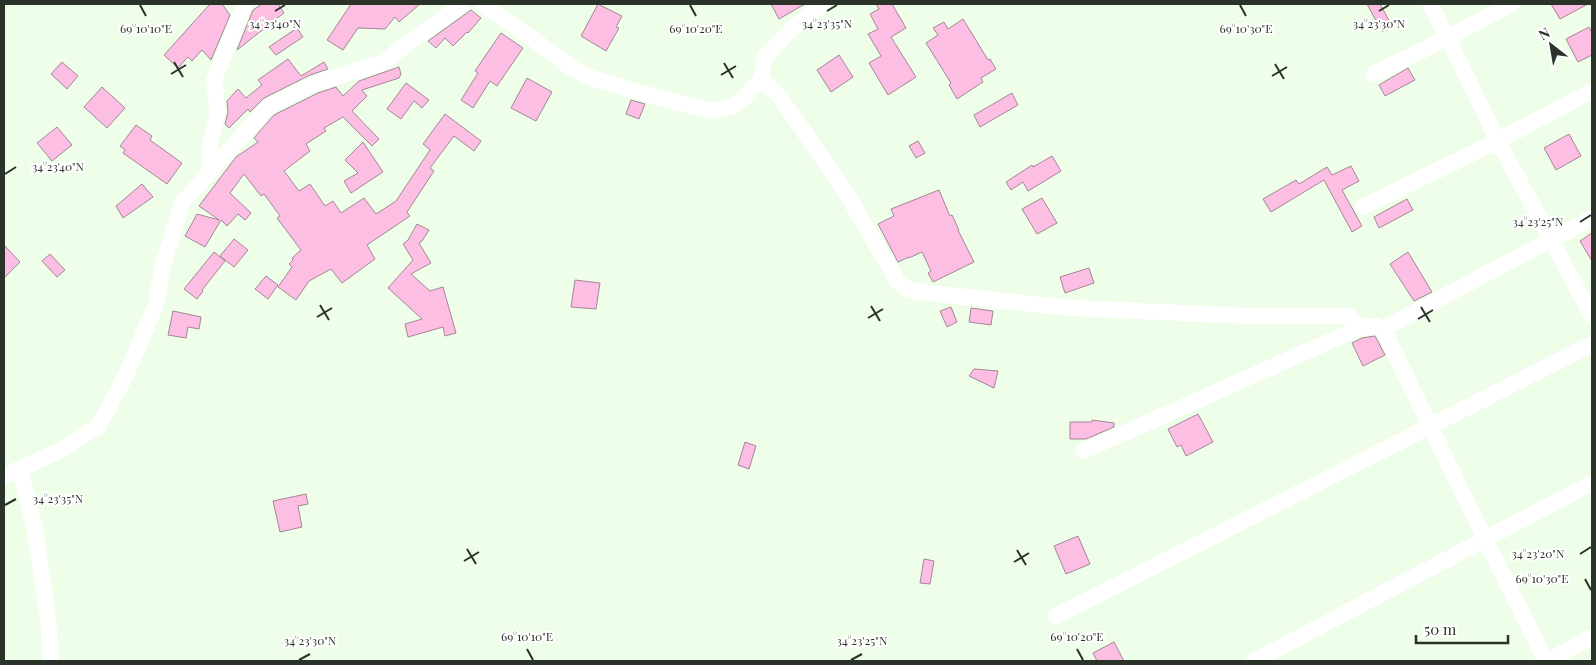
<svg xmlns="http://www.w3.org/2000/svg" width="1596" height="665" viewBox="0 0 1596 665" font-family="'Playfair Display',serif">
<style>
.building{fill:#fdbee4;stroke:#a18796}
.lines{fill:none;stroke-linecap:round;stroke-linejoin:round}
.minor{stroke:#fff;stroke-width:16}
.ticks{fill:none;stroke:#2b3229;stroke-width:2}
.ticks-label{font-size:12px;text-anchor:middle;fill:#2b3229;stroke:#fff;stroke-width:4;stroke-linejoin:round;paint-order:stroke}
</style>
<rect width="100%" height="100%" fill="#effee9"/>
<path class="building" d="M 210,4 L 222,4 L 230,15 L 211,60 L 202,50 L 192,61 L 188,57 L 178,68 L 164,55 Z
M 262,4 L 278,4 L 284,13 L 237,50 L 253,10 Z
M 351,4 L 420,4 L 399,22 L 395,17 L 385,29 L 358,28 L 343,50 L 327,40 Z
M 598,4 L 622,16 L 616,27 L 619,28 L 606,51 L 581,36 Z
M 771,4 L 805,4 L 779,19 Z
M 876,4 L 892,4 L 906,28 L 891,37 L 916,77 L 888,95 L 869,63 L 881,56 L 868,34 L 878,29 L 870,14 L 879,9 Z
M 1367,4 L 1380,4 L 1392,26 L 1382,32 Z
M 1551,4 L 1588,4 L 1560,19 Z
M 471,10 L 481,18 L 468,33 L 467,32 L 453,46 L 445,38 L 436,48 L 428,41 Z
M 963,19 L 988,60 L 990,59 L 996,69 L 981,78 L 983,82 L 957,99 L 949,85 L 951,83 L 926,43 L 938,35 L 933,28 L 944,22 L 948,29 Z
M 1589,27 L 1592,33 L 1592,55 L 1578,62 L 1566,39 Z
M 297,28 L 303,37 L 276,55 L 269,47 Z
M 501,33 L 523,48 L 497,86 L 490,81 L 473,108 L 461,100 L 478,73 L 475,71 Z
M 839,55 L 853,77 L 831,92 L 817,70 Z
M 288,59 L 301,76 L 324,62 L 328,69 L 310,75 L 264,98 L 250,112 L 248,109 L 229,128 L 225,124 L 228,112 L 227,101 L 238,89 L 246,98 L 262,85 L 258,80 Z
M 62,62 L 78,76 L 67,89 L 51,74 Z
M 399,67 L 401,74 L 399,78 L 362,90 L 367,96 L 352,111 L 379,139 L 372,146 L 343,117 L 324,128 L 326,131 L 306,144 L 310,151 L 284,171 L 299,191 L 310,184 L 325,206 L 333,201 L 341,213 L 364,198 L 376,214 L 396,201 L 430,150 L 423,144 L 445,114 L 481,141 L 474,151 L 454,136 L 430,168 L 434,171 L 407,212 L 410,216 L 367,245 L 375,259 L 342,283 L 331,269 L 309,281 L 296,300 L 278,287 L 292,267 L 289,264 L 293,260 L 292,258 L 301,250 L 277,218 L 280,216 L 264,194 L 261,196 L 244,174 L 230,193 L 251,213 L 245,220 L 238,214 L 227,226 L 221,220 L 205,247 L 185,236 L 197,214 L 219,220 L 199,206 L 236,157 L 258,142 L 254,138 L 274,115 L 318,93 L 336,87 L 343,96 L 359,81 Z
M 1408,68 L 1415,80 L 1385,96 L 1379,85 Z
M 527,78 L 552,92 L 536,121 L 511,108 Z
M 406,83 L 429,100 L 422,108 L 414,101 L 401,119 L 387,109 Z
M 102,87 L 125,108 L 107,128 L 84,107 Z
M 1012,93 L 1018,105 L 980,127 L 974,115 Z
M 631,100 L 645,104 L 639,119 L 626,114 Z
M 136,125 L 152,136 L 150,140 L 182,163 L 167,184 L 123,153 L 125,150 L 120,146 Z
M 57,127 L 72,145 L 52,161 L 37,143 Z
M 1569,134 L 1581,156 L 1556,170 L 1544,148 Z
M 918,141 L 925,153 L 916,158 L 909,146 Z
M 363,142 L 383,172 L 351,193 L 344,181 L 358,173 L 345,160 Z
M 1052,156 L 1061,171 L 1028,191 L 1023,182 L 1011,190 L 1006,182 L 1032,165 L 1033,167 Z
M 1351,166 L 1359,181 L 1342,190 L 1362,226 L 1352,232 L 1324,180 L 1271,212 L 1263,199 L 1296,180 L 1299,184 L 1327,167 L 1332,175 Z
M 142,184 L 153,197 L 123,218 L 116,206 Z
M 939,190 L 950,216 L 952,215 L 959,230 L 958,230 L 974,262 L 933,282 L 928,273 L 931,271 L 922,252 L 909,258 L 909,257 L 898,262 L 878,224 L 894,216 L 891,209 Z
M 1042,198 L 1057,223 L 1037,234 L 1022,209 Z
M 1407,199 L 1413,210 L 1379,228 L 1374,217 Z
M 417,224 L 429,230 L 422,241 L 419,243 L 431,263 L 411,274 L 430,291 L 443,287 L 456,333 L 445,336 L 443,327 L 408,337 L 405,324 L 422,319 L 388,288 L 413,260 L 403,244 L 408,240 Z
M 1592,233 L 1592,261 L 1580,241 Z
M 234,239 L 248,250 L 234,267 L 220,256 Z
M 4,245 L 20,262 L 4,278 Z
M 214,252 L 225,261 L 202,290 L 203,291 L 197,299 L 184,289 Z
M 1408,252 L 1432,292 L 1414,301 L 1390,264 Z
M 50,254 L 65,270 L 57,277 L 42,261 Z
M 1089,268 L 1094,283 L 1065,293 L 1060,277 Z
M 266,276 L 278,285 L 268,299 L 255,289 Z
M 575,280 L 600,283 L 596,309 L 571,307 Z
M 951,307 L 957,322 L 947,327 L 940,311 Z
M 971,308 L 993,311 L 991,325 L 969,322 Z
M 173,311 L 201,317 L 199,329 L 188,327 L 186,338 L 168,335 Z
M 1375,336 L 1385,355 L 1363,366 L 1352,343 L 1362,338 Z
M 974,369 L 998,371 L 994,388 L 969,376 Z
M 1198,414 L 1213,442 L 1186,456 L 1181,445 L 1177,447 L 1168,429 Z
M 1092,420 L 1114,423 L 1114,427 L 1086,439 L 1070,439 L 1070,422 L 1092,422 Z
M 745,442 L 756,446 L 749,469 L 738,465 Z
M 306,494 L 308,504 L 298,506 L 302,527 L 280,532 L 273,501 Z
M 1078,536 L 1090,564 L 1066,574 L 1054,546 Z
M 924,559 L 934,561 L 930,584 L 920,583 Z
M 1114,642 L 1124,661 L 1097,661 L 1093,653 Z"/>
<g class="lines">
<path class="minor" d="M 482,4 L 537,42 L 570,67 L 592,78 L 631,90 L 711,111 L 731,107 L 745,97 L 761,79
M 1430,4 L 1448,38 L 1498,141 L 1592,316
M 1374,74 L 1448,38 L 1512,4
M 761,79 L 780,97 L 846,193 L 898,282 L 909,290 L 927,293 L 1072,308 L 1250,316 L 1348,316 L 1354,321 L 1359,328
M 761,79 L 765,57 L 792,29 L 823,4
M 210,172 L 210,144 L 218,113 L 214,80 L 245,4
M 1363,207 L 1498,141 L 1592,91
M 1383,329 L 1485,539 L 1546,661
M 1084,451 L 1359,328 L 1376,326 L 1383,329 L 1592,218
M 20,469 L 35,529 L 48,619 L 51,661
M 4,476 L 61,450 L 99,426 L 126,375 L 156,305 L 162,269 L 182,203 L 268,107 L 314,84 L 381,63 L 463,4
M 1056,616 L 1592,344
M 1254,661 L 1592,483
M 1548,661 L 1592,637"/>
</g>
<path class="ticks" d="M 140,5 L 146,16M 690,5 L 696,16M 1240,5 L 1246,16M 275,11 L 285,5M 827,11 L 837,5M 1379,11 L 1389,5M 174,62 L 183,77M 724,63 L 733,78M 1275,64 L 1284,79M 171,74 L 186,65M 721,75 L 736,66M 1272,76 L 1287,67M 5,174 L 16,167M 1580,222 L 1591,215M 320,305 L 329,320M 871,306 L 880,321M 1421,307 L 1430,322M 317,317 L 332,308M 868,318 L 883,309M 1418,319 L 1433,310M 5,505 L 16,499M 467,549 L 476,564M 1017,550 L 1026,565M 1580,554 L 1591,547M 464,561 L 479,552M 1014,562 L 1029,553M 1585,579 L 1591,590M 527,649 L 533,660M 1077,649 L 1083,660M 299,660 L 310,654M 851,660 L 862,654"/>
<g class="ticks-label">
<text x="1379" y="28">34°23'30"N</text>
<text x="275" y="28">34°23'40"N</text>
<text x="827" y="28">34°23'35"N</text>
<text x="146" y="33">69°10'10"E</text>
<text x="696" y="33">69°10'20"E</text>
<text x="1246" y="33">69°10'30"E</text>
<text x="58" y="171">34°23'40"N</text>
<text x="1538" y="226">34°23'25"N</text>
<text x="58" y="503">34°23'35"N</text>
<text x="1538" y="558">34°23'20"N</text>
<text x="1542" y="583">69°10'30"E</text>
<text x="527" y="641">69°10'10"E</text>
<text x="1077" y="641">69°10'20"E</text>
<text x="310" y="645">34°23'30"N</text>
<text x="862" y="645">34°23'25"N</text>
</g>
<rect width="1596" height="665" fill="none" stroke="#2b3229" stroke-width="10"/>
<g transform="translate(1551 45) rotate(329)" stroke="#ffffff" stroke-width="4" paint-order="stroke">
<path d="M0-4L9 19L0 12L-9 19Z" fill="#2b3229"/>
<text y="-8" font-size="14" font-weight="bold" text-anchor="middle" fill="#2b3229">N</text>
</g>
<path d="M1416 635v8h92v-8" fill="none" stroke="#2b3229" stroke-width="2.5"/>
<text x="1424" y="635" font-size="15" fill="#2b3229" stroke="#ffffff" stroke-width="4" paint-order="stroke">50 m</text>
</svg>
